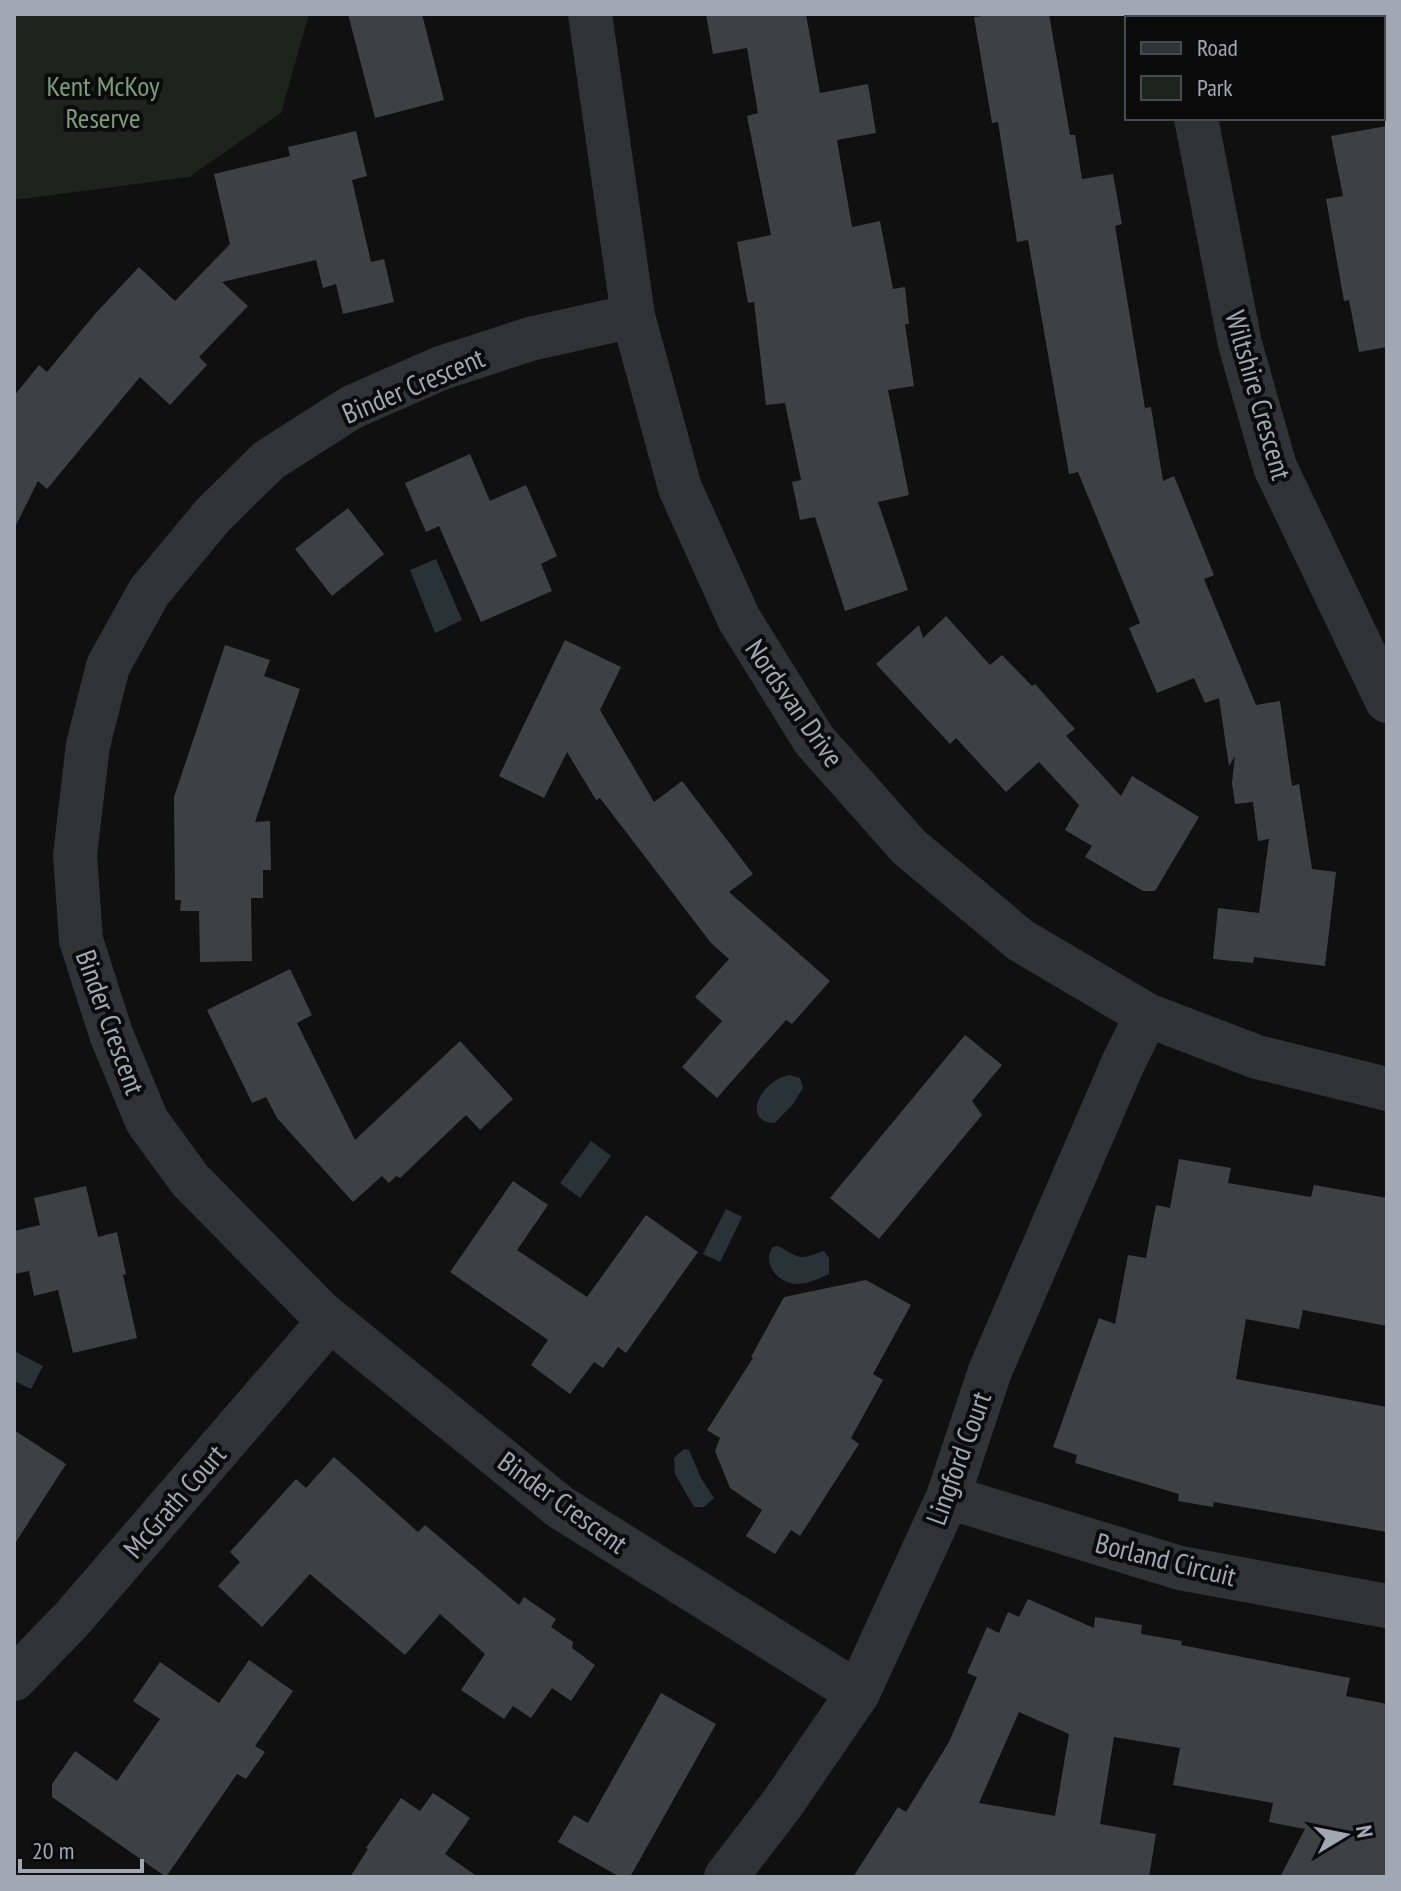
<svg xmlns="http://www.w3.org/2000/svg" width="1401" height="1891" viewBox="0 0 1401 1891" font-family="'PT Sans Narrow',sans-serif">
<style>
.green{fill:#1c241c}
.water{fill:#283237}
.building{fill:#3e4044;fill-rule:evenodd}
.lines{fill:none;stroke-linecap:round;stroke-linejoin:round}
.minor{stroke:#303236;stroke-width:44}
.labels{text-anchor:middle;dominant-baseline:central;stroke-width:8;stroke-linejoin:round;paint-order:stroke}
.park-label{font-size:28px;fill:#789f76;stroke:#0b0b0c}
.street-label{font-size:28px;fill:#a0a8b3;stroke:#0b0b0c}
</style>
<rect width="100%" height="100%" fill="#101011"/>
<path class="green" d="M 14,14 L 309,14 L 281,113 L 189,177 L 14,200 Z"/>
<path class="water" d="M 436,559 L 462,620 L 435,633 L 410,570 Z
M 790,1075 L 800,1078 L 803,1088 L 793,1104 L 775,1123 C 740,1122 761,1079 790,1075 Z
M 591,1141 L 611,1156 L 580,1198 L 560,1183 Z
M 726,1209 L 742,1217 L 720,1262 L 703,1254 Z
M 778,1246 C 804,1260 796,1260 824,1251 L 829,1258 L 829,1274 C 819,1279 807,1284 796,1284 C 778,1283 761,1263 773,1247 Z
M 14,1351 L 43,1366 L 31,1389 L 14,1381 Z
M 684,1449 L 689,1450 L 701,1478 L 714,1498 L 704,1507 L 694,1507 L 675,1474 L 674,1458 Z"/>
<path class="building" d="M 348,14 L 422,14 L 444,100 L 375,118 Z
M 706,14 L 806,14 L 820,93 L 868,84 L 876,133 L 837,140 L 852,227 L 880,221 L 893,289 L 905,287 L 909,324 L 905,324 L 914,386 L 888,390 L 909,495 L 878,502 L 908,590 L 845,611 L 815,517 L 800,520 L 792,482 L 801,480 L 785,403 L 766,405 L 754,302 L 748,303 L 737,242 L 771,235 L 747,116 L 758,113 L 747,48 L 713,54 Z
M 996,14 L 1049,14 L 1070,135 L 1075,135 L 1082,179 L 1113,174 L 1122,224 L 1115,226 L 1145,408 L 1151,407 L 1163,481 L 1174,476 L 1214,575 L 1204,579 L 1256,705 L 1280,701 L 1292,786 L 1299,784 L 1312,869 L 1336,872 L 1325,966 L 1254,957 L 1253,963 L 1213,959 L 1218,908 L 1259,913 L 1269,839 L 1258,841 L 1253,802 L 1235,804 L 1232,783 L 1235,756 L 1229,766 L 1219,698 L 1205,703 L 1194,678 L 1157,693 L 1129,628 L 1140,623 L 1078,472 L 1069,474 L 1028,240 L 1017,242 L 998,122 L 992,123 L 974,17 Z
M 1387,126 L 1387,347 L 1359,352 L 1349,300 L 1344,301 L 1326,199 L 1343,196 L 1331,136 Z
M 356,131 L 367,176 L 352,180 L 371,262 L 384,259 L 394,302 L 343,314 L 336,284 L 323,288 L 316,260 L 222,282 L 248,306 L 199,357 L 207,365 L 170,405 L 140,377 L 47,489 L 38,481 L 14,529 L 14,396 L 39,365 L 47,372 L 95,314 L 139,267 L 175,301 L 230,244 L 214,174 L 290,156 L 288,147 Z
M 470,454 L 490,501 L 526,485 L 557,556 L 541,564 L 552,591 L 481,622 L 439,526 L 426,532 L 405,483 Z
M 348,508 L 384,554 L 332,596 L 295,549 Z
M 946,616 L 990,665 L 1002,655 L 1032,686 L 1035,684 L 1075,729 L 1066,736 L 1121,796 L 1132,776 L 1199,817 L 1155,891 L 1143,891 L 1085,857 L 1092,846 L 1065,830 L 1079,805 L 1039,762 L 1006,792 L 956,738 L 950,744 L 876,664 L 919,625 L 923,638 Z
M 565,640 L 621,667 L 600,710 L 654,802 L 682,781 L 753,874 L 729,892 L 830,981 L 792,1024 L 786,1020 L 717,1098 L 682,1067 L 722,1021 L 695,997 L 729,959 L 711,943 L 600,798 L 596,800 L 567,752 L 544,798 L 499,776 Z
M 225,645 L 270,660 L 264,676 L 300,689 L 255,822 L 270,821 L 271,870 L 263,870 L 263,898 L 251,898 L 252,961 L 200,962 L 199,911 L 180,911 L 181,900 L 175,900 L 174,797 Z
M 290,969 L 312,1015 L 297,1023 L 355,1140 L 460,1041 L 513,1099 L 480,1130 L 466,1115 L 400,1178 L 396,1176 L 389,1183 L 382,1176 L 353,1202 L 277,1118 L 266,1097 L 252,1103 L 207,1010 Z
M 965,1035 L 1002,1065 L 972,1101 L 982,1115 L 879,1239 L 830,1198 Z
M 1179,1159 L 1231,1168 L 1228,1183 L 1311,1197 L 1314,1185 L 1387,1198 L 1387,1326 L 1303,1310 L 1299,1329 L 1246,1319 L 1236,1379 L 1387,1407 L 1387,1532 L 1214,1502 L 1213,1507 L 1178,1501 L 1179,1494 L 1075,1463 L 1077,1455 L 1053,1447 L 1099,1318 L 1115,1324 L 1128,1255 L 1146,1258 L 1156,1205 L 1170,1208 Z
M 513,1181 L 548,1205 L 517,1250 L 587,1297 L 646,1215 L 698,1252 L 626,1353 L 618,1347 L 603,1368 L 594,1362 L 570,1394 L 531,1365 L 548,1340 L 450,1272 Z
M 86,1186 L 98,1237 L 117,1232 L 126,1274 L 123,1275 L 137,1338 L 73,1353 L 58,1290 L 34,1296 L 29,1271 L 14,1274 L 14,1231 L 40,1225 L 34,1198 Z
M 866,1280 L 911,1305 L 873,1374 L 883,1380 L 851,1438 L 859,1444 L 800,1536 L 791,1530 L 775,1554 L 746,1536 L 762,1510 L 730,1488 L 715,1451 L 720,1438 L 707,1430 L 753,1358 L 751,1357 L 784,1297 Z
M 14,1430 L 66,1464 L 14,1545 Z
M 334,1457 L 418,1532 L 425,1525 L 519,1605 L 524,1597 L 556,1619 L 551,1627 L 573,1642 L 572,1648 L 595,1665 L 571,1701 L 552,1688 L 531,1718 L 513,1706 L 504,1719 L 461,1690 L 485,1654 L 440,1614 L 405,1655 L 310,1574 L 262,1627 L 218,1586 L 240,1562 L 230,1552 L 296,1479 L 306,1488 Z
M 1028,1599 L 1094,1628 L 1095,1617 L 1142,1625 L 1141,1634 L 1182,1641 L 1181,1645 L 1350,1678 L 1346,1696 L 1387,1704 L 1387,1877 L 1280,1877 L 1305,1829 L 1269,1822 L 1273,1803 L 1173,1785 L 1180,1748 L 1114,1737 L 1100,1824 L 1156,1834 L 1149,1877 L 853,1877 L 898,1807 L 906,1812 L 949,1742 L 977,1677 L 967,1673 L 987,1627 L 999,1633 L 1008,1612 L 1019,1617 ZM 1019,1712 L 1069,1734 L 1055,1816 L 979,1803 Z
M 249,1660 L 293,1691 L 255,1746 L 265,1752 L 246,1779 L 237,1774 L 166,1877 L 52,1797 L 52,1784 L 75,1751 L 117,1781 L 160,1719 L 133,1701 L 160,1662 L 219,1703 Z
M 661,1693 L 716,1724 L 630,1877 L 620,1877 L 558,1842 L 574,1815 L 588,1823 Z
M 433,1793 L 470,1818 L 445,1854 L 478,1877 L 350,1877 L 368,1849 L 366,1848 L 401,1798 L 420,1811 Z"/>
<g class="lines">
<path class="minor" d="M 590,14 L 633,316 L 680,488 L 739,619 L 814,740 L 909,847 L 1020,940 L 1147,1015 L 1257,1057 L 1387,1089
M 1201,18 L 1202,14
M 1196,118 L 1240,344 L 1275,467 L 1387,701
M 633,316 L 530,339 L 441,368 L 352,407 L 269,460 L 213,515 L 149,592 L 108,666 L 88,745 L 75,855 L 81,940 L 111,1034 L 147,1121 L 190,1180 L 319,1311 L 560,1507 L 858,1693
M 948,1497 L 1180,1568 L 1387,1606
M 14,1679 L 72,1619 L 330,1320
M 726,1877 L 782,1804 L 858,1693 L 948,1497 L 990,1371 L 1124,1061 L 1147,1015"/>
</g>
<g class="labels">
<g class="park-label">
<text x="103" y="85">Kent McKoy<tspan x="103" dy="32">Reserve</tspan></text>
</g>
<g class="street-label">
<text transform="translate(413 385) rotate(-23)">Binder Crescent</text>
<text transform="translate(1259 395) rotate(74)">Wiltshire Crescent</text>
<text transform="translate(795 703) rotate(55)">Nordsvan Drive</text>
<text transform="translate(111 1022) rotate(70)">Binder Crescent</text>
<text transform="translate(958 1458) rotate(-70)">Lingford Court</text>
<text transform="translate(174 1501) rotate(-49)">McGrath Court</text>
<text transform="translate(563 1502) rotate(36)">Binder Crescent</text>
<text transform="translate(1166 1559) rotate(14)">Borland Circuit</text>
</g>
</g>
<rect width="1401" height="1891" fill="none" stroke="#a0a8b3" stroke-width="32"/>
<rect x="1125" y="16" width="260" height="104" fill="#0b0b0c" stroke="#474a4f" stroke-width="2"/>
<rect x="1141" y="42" width="40" height="12" fill="#303236" stroke="#474a4f" stroke-width="2"/>
<text x="1197" y="56" font-size="24" fill="#a0a8b3">Road</text>
<rect x="1141" y="76" width="40" height="24" fill="#1c241c" stroke="#474a4f" stroke-width="2"/>
<text x="1197" y="96" font-size="24" fill="#a0a8b3">Park</text>
<g transform="translate(1345 1835) rotate(80)" stroke="#0b0b0c" stroke-width="6" paint-order="stroke">
<path d="M0-6L14 30L0 20L-14 30Z" fill="#a0a8b3"/>
<text y="-12" font-size="22" font-weight="bold" text-anchor="middle" fill="#a0a8b3">N</text>
</g>
<path d="M20 1859v12h122v-12" fill="none" stroke="#a0a8b3" stroke-width="4"/>
<text x="32" y="1859" font-size="24" fill="#a0a8b3" stroke="#0b0b0c" stroke-width="6" paint-order="stroke">20 m</text>
</svg>
